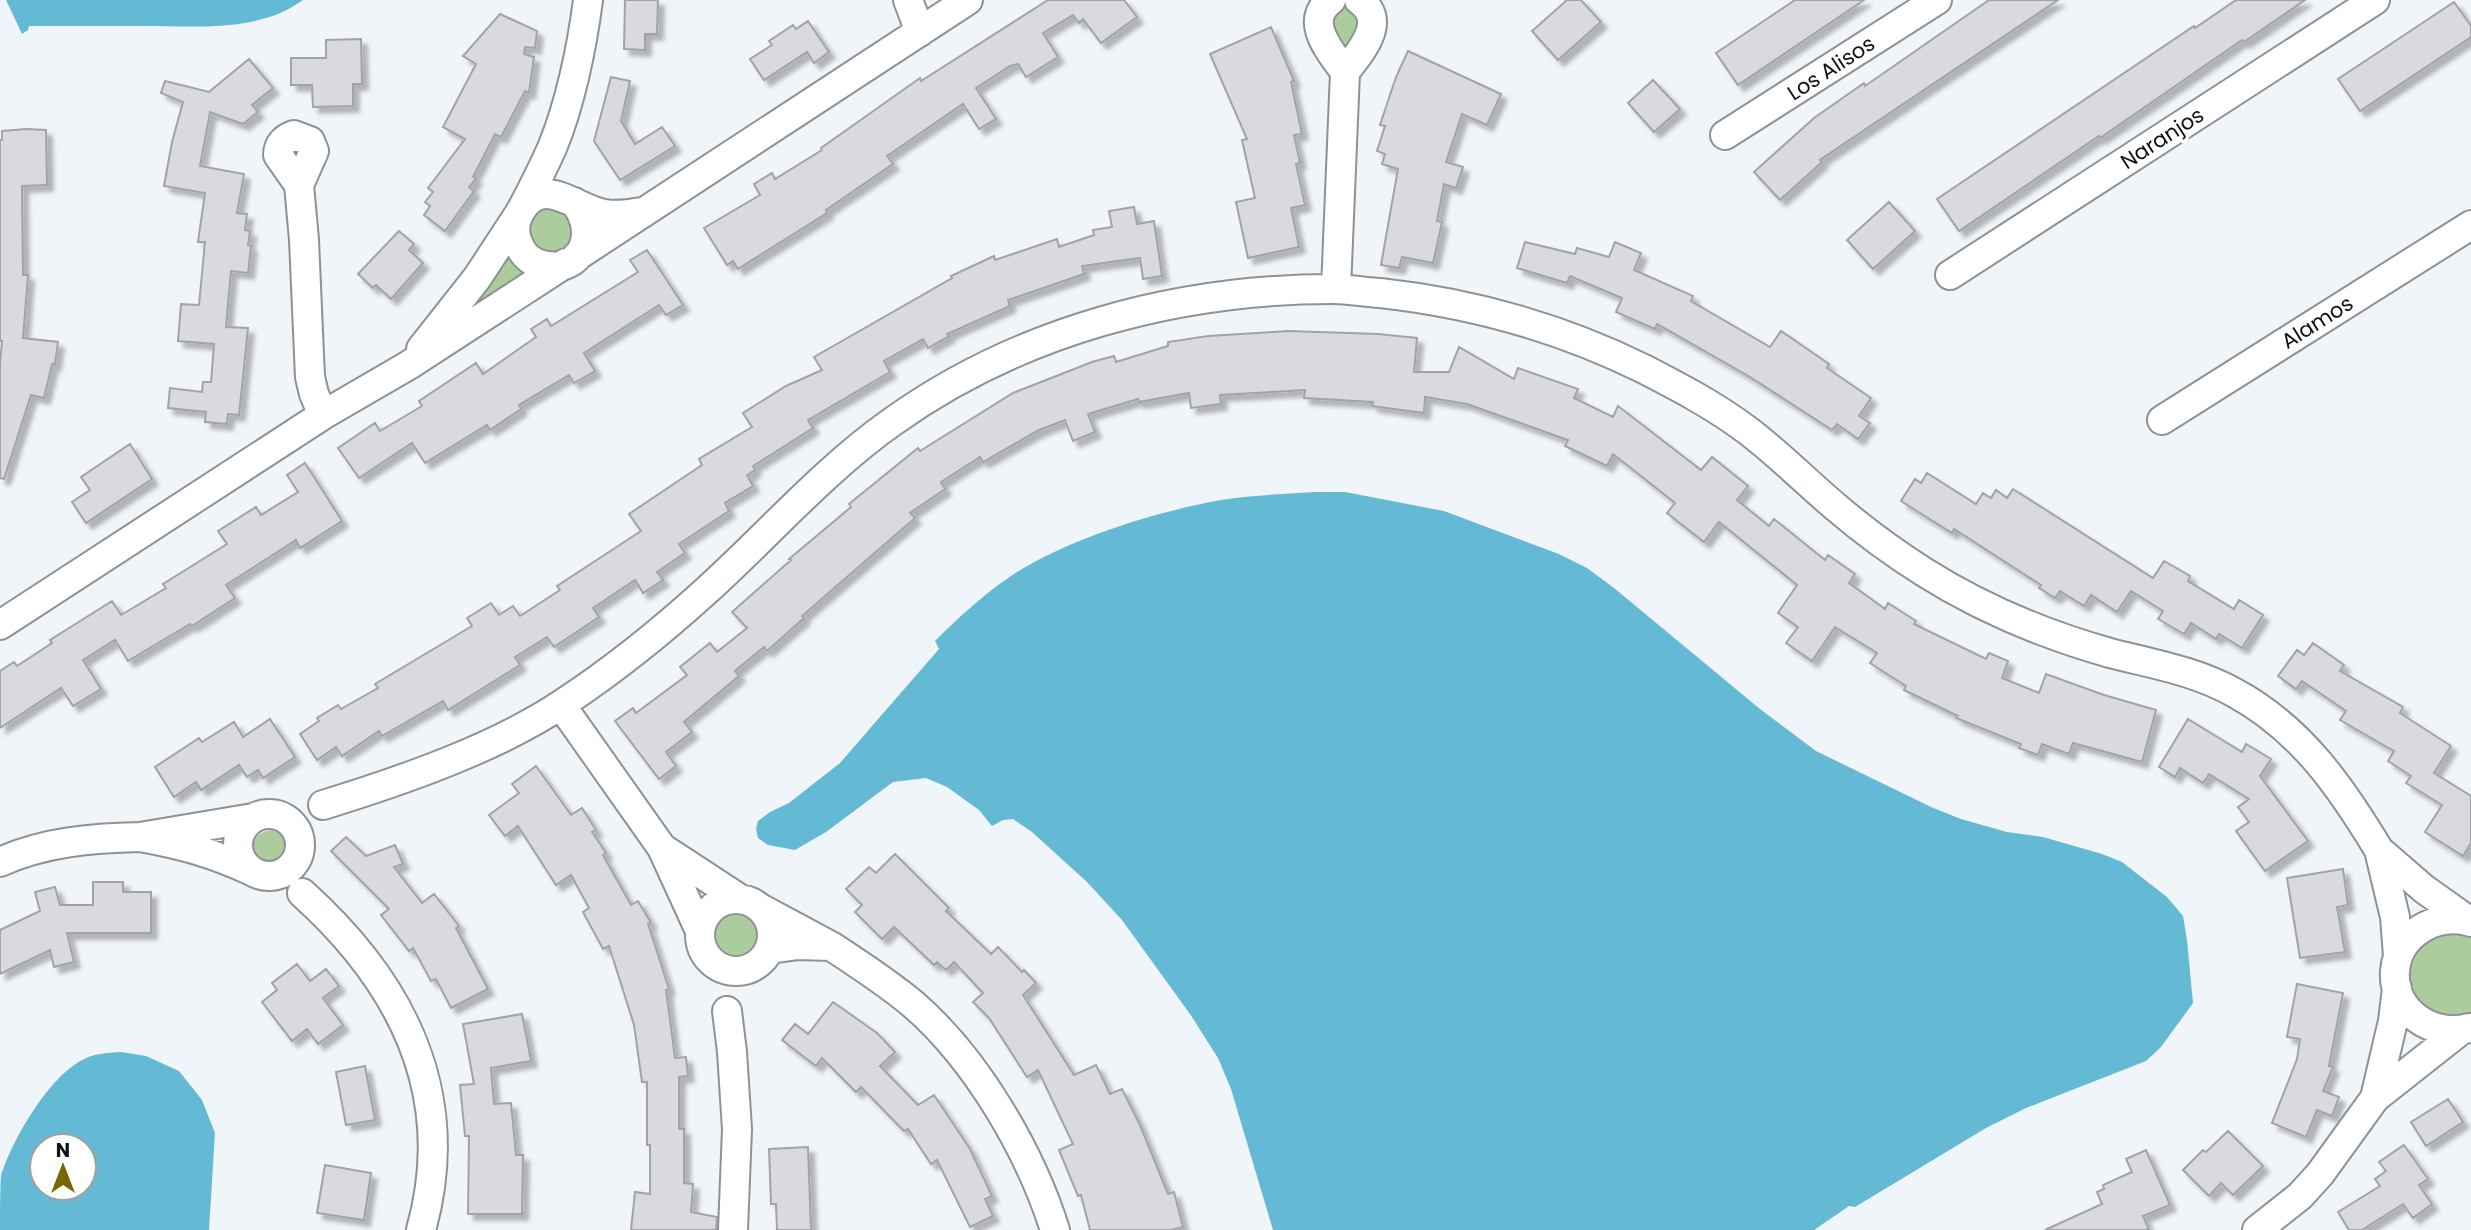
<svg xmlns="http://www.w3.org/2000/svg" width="2471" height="1230" viewBox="0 0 2471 1230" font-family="Poppins,sans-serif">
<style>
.green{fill:#adcc9e}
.water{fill:#64b9d5;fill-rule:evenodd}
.building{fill:#d9d9df;stroke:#a2a2a8;stroke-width:2;filter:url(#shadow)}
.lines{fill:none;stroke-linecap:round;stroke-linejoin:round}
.minor-casing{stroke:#8e9296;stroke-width:32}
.minor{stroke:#fff;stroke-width:28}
.labels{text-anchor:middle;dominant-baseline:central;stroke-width:7;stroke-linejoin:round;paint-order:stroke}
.street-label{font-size:21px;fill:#101113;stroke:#fff}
</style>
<defs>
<filter id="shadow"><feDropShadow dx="6" dy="6" stdDeviation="2" flood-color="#0004"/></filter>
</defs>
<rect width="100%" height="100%" fill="#f0f5f9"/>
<path class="green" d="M 1343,6 L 1350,6 L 1367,18 L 1347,46 L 1341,45 L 1328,25 L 1337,9 Z
M 546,206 L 564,208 L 578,229 L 567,252 L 544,254 L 528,237 C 529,220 532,215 546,206 Z
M 509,251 L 533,269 L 459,321 Z
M252 850a20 20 0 1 1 40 0a20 20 0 1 1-40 0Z
M709 937a27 27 0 1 1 54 0a27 27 0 1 1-54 0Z
M 2443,932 L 2471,935 L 2471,1023 L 2437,1024 L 2408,992 C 2409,958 2409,947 2443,932 Z"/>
<path class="water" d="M 6,0 L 303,0 C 258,33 195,26 142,26 C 104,26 67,26 29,26 L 28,30 L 22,34 Z
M 1316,492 L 1345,492 L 1444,511 L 1559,554 L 1587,568 L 1614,588 L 1760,709 L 1816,751 L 1931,807 L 1961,819 L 2007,832 L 2043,837 L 2102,854 L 2122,862 L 2167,897 L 2183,916 L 2187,940 L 2193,1003 L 2161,1047 L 2146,1061 L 2026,1108 L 1986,1128 L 1855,1207 L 1849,1206 L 1814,1230 L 1273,1230 L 1231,1089 L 1218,1058 L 1190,1014 L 1122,920 L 1087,882 L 1032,832 L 1013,819 L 1003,820 L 992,826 L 979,810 L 947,787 L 926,778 L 893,782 L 826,832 L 795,850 L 768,845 L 758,838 L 756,829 L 758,821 L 770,812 L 789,803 L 840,763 L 939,649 L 935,641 C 958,618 984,594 1011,576 C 1067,539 1155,512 1221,500 C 1252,495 1285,494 1316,492 Z
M 121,1052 L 146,1056 L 179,1071 L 202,1100 L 215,1133 L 209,1230 L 0,1230 C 0,1214 0,1191 1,1176 C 12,1140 49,1076 84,1059 C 96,1053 108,1053 121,1052 ZM 42,1146 L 84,1146 L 84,1188 L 42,1188 Z"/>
<path class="building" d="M 625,0 L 658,0 L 657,34 L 645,34 L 645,50 L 624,49 Z
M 1048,0 L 1124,0 L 1137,17 L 1101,43 L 1083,19 L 1079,23 L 1073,15 L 1043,33 L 1058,57 L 1026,77 L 1018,64 L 1010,66 L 976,88 L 996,119 L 979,129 L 963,104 L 887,156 L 893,164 L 826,210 L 827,213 L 738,269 L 733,261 L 727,265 L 704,228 L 760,195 L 754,184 L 772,173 L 775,179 L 822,150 L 821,148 L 920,78 L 921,81 Z
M 1567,0 L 1581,0 L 1601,22 L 1558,60 L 1532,31 Z
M 1795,0 L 1864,0 L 1738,85 L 1716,53 Z
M 1989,0 L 2058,0 L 1820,160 L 1822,162 L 1780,200 L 1754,172 L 1814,118 L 1864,83 L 1865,86 Z
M 2236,0 L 2305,0 L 2244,42 L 2242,40 L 2100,138 L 2099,136 L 1959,231 L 1937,199 L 2194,26 L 2195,28 Z
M 2454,2 L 2471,26 L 2471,37 L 2360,111 L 2338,79 Z
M 500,14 L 537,31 L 535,48 L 525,47 L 524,54 L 534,57 L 529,93 L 525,91 L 501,137 L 495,134 L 473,177 L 476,179 L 469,187 L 474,191 L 445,231 L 424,215 L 430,206 L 425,202 L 433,192 L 428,188 L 465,139 L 443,127 L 476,64 L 463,56 Z
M 808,21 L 829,52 L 814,63 L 807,52 L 764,80 L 750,59 L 772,45 L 769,41 L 793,25 L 796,29 Z
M 1271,27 L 1294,81 L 1291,82 L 1302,134 L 1294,135 L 1300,163 L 1296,164 L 1305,205 L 1291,208 L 1299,247 L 1248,258 L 1236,202 L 1255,198 L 1242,140 L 1247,139 L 1210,54 Z
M 361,39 L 362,84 L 353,84 L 353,106 L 313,107 L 312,85 L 291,85 L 291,58 L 326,58 L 326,40 Z
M 1408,51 L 1501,94 L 1487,125 L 1462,114 L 1446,162 L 1463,167 L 1456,188 L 1444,184 L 1437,221 L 1442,222 L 1433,263 L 1402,257 L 1399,268 L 1381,265 L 1398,169 L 1382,164 L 1385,154 L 1377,151 L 1385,126 L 1380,125 L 1396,77 Z
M 249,59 L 273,88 L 252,105 L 258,112 L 243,124 L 210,112 L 200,166 L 244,174 L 237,213 L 247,214 L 245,230 L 250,231 L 248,245 L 251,246 L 248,273 L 231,271 L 226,327 L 248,328 L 239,415 L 228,414 L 227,424 L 205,422 L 206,412 L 168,408 L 170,388 L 202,392 L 203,382 L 211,382 L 214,344 L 178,341 L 181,304 L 199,305 L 205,242 L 198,242 L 205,193 L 164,186 L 172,142 L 183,102 L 161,93 L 165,81 L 209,92 Z
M 611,77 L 630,81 L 621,121 L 635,144 L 662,127 L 675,146 L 620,180 L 594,141 Z
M 1653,80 L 1680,109 L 1654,132 L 1628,103 Z
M 26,129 L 46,130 L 47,185 L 22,186 L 23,275 L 28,275 L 23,338 L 58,342 L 55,364 L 52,364 L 44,398 L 31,395 L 4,479 L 0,478 L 0,364 L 2,341 L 0,341 L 0,140 L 2,140 L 2,131 Z
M 1889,202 L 1915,231 L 1873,269 L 1847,240 Z
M 1134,207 L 1137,224 L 1154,221 L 1162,276 L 1143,279 L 1140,258 L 1082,266 L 1084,274 L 1008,300 L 1010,306 L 947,334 L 949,336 L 928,348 L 923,339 L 884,361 L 890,372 L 808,420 L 813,428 L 753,466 L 755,470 L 747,475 L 753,486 L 725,503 L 729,511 L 679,544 L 685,553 L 657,572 L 663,580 L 643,593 L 635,580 L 593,608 L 599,617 L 554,647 L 547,637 L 515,657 L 520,665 L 448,710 L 443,701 L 382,736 L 379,731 L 342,756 L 336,747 L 317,760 L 300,734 L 319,721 L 317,718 L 338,705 L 341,709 L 378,688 L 375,684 L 472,626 L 467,618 L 491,603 L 499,615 L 513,606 L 520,616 L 560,590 L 557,586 L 641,531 L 629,514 L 702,465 L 699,459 L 752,427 L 743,413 L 786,386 L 822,370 L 814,357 L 952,278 L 951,276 L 994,256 L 995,260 L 1057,239 L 1059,247 L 1094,235 L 1093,230 L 1112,227 L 1109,211 Z
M 399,231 L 414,244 L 409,250 L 423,263 L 391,299 L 376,285 L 373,288 L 358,274 Z
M 1525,242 L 1575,254 L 1577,248 L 1609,257 L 1615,242 L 1641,253 L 1634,270 L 1693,296 L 1691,301 L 1770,347 L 1781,331 L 1829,364 L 1827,368 L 1871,398 L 1859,416 L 1870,423 L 1858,439 L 1837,424 L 1832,430 L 1750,377 L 1657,324 L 1655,329 L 1616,312 L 1622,298 L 1570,276 L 1567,283 L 1517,268 Z
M 647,250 L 683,305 L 666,315 L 659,305 L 584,353 L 595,371 L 574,383 L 569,375 L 519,405 L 521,409 L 490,430 L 487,425 L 425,463 L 412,443 L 359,478 L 338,448 L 375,423 L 380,431 L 422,406 L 419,401 L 476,363 L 483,374 L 536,337 L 531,329 L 547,319 L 551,326 L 638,272 L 630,260 Z
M 1288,331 L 1378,334 L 1417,338 L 1414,372 L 1449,372 L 1459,347 L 1514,379 L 1518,368 L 1578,389 L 1574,398 L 1613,417 L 1618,406 L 1701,470 L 1712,457 L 1748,486 L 1737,500 L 1769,526 L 1774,519 L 1825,560 L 1828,555 L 1855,574 L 1849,583 L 1885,609 L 1888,603 L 1916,621 L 1914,624 L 1986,659 L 1989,653 L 2008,661 L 2002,678 L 2039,693 L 2046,674 L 2104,695 L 2156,710 L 2142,762 L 2073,743 L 2069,754 L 2042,744 L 2038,755 L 2019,748 L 2021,744 L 1956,718 L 1958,716 L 1904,690 L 1906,686 L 1870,663 L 1877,653 L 1835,627 L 1812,661 L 1786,643 L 1798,627 L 1778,613 L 1797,585 L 1719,522 L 1704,542 L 1667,513 L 1675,503 L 1613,454 L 1607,466 L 1565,446 L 1568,440 L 1467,404 L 1425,397 L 1424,413 L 1372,406 L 1373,402 L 1304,398 L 1305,390 L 1220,395 L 1221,404 L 1191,408 L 1189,393 L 1139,402 L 1138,399 L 1088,414 L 1095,432 L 1073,441 L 1065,420 L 1039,430 L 983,462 L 980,457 L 941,482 L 945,489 L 910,513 L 915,518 L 802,616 L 804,618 L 767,651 L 764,647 L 735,671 L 739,676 L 684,722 L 692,732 L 666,752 L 676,766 L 659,779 L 615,721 L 633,708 L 636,713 L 687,675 L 680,667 L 710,643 L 717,652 L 747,628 L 732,612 L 791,560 L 789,559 L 851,507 L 849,504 L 918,448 L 920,451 L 1013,393 L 1092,362 L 1114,356 L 1116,362 L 1168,346 L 1168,342 L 1208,336 Z
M 130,444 L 152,479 L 86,523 L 72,502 L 90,490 L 81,477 Z
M 305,463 L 342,521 L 300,548 L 296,540 L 226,585 L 235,598 L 192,626 L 190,624 L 128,661 L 115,640 L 83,660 L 101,689 L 73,706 L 61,688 L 0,728 L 0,671 L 14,662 L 17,666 L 52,643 L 50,640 L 112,601 L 121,615 L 166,588 L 163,584 L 227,544 L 218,531 L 256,507 L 261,515 L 298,492 L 287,475 Z
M 1927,473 L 1976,504 L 1983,493 L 1991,498 L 1996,490 L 2007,498 L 2013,489 L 2153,578 L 2164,561 L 2190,576 L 2188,581 L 2234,609 L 2239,600 L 2263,615 L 2242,648 L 2219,634 L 2216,639 L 2191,623 L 2184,634 L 2158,619 L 2163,611 L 2131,591 L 2117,612 L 2091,595 L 2084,606 L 2060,591 L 2055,598 L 2039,588 L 2041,585 L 1954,529 L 1952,533 L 1901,501 L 1915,479 L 1921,483 Z
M 2313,643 L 2344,665 L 2340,671 L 2403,707 L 2400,713 L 2451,746 L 2434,773 L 2471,796 L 2471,843 L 2463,856 L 2425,832 L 2442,805 L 2406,783 L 2411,776 L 2388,761 L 2394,751 L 2340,720 L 2346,711 L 2302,681 L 2296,689 L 2278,676 L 2297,650 L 2304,655 Z
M 270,719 L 295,757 L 263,778 L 258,770 L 247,777 L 239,765 L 201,790 L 196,782 L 174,797 L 155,767 L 199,738 L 202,742 L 234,722 L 243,737 Z
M 2188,719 L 2242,752 L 2246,744 L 2271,759 L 2260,776 L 2308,841 L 2265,871 L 2236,831 L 2249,822 L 2238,807 L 2249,799 L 2209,774 L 2203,783 L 2180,768 L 2175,777 L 2159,767 Z
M 536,766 L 571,815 L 582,808 L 596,830 L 592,832 L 606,853 L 603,855 L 631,905 L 638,901 L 651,923 L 648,924 L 669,989 L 666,990 L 675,1058 L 686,1057 L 688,1076 L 679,1077 L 679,1129 L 684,1129 L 684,1183 L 693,1184 L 691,1212 L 717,1217 L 716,1230 L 631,1230 L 635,1192 L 650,1194 L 650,1145 L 647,1145 L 647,1082 L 642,1082 L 634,1025 L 609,946 L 603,949 L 583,912 L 589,908 L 571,875 L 556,885 L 518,826 L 505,836 L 489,815 L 519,793 L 512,784 Z
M 346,837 L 366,856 L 395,845 L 403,864 L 394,867 L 422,903 L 434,894 L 459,926 L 456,928 L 488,989 L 451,1008 L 436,979 L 431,981 L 413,948 L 409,951 L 381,915 L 389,909 L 331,851 Z
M 895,854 L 949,908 L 946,911 L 991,954 L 998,947 L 1022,972 L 1024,970 L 1036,983 L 1023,995 L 1074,1075 L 1096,1065 L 1110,1094 L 1122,1089 L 1140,1125 L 1168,1194 L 1174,1192 L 1183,1227 L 1171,1230 L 1090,1230 L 1081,1195 L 1078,1196 L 1059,1150 L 1073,1144 L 1038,1070 L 1027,1077 L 989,1018 L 973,1002 L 983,993 L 954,962 L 946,970 L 937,962 L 934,965 L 894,927 L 882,939 L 855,912 L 862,905 L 846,889 L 869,867 L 876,873 Z
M 2343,869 L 2348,905 L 2337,907 L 2345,952 L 2300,958 L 2287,878 Z
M 93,882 L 123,882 L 123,892 L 151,892 L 151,933 L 67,933 L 74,962 L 54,967 L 50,950 L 0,974 L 0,930 L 40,911 L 35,892 L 55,887 L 60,905 L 93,905 Z
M 297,964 L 310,981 L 326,969 L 339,986 L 323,998 L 343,1025 L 318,1044 L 307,1029 L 292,1041 L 262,1002 L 277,990 L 272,983 Z
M 2297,984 L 2343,993 L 2329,1066 L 2333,1067 L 2323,1091 L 2339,1097 L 2332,1116 L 2317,1110 L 2306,1137 L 2272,1123 L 2297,1059 L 2300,1039 L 2287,1037 Z
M 833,1002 L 877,1033 L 895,1052 L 880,1066 L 918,1105 L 934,1095 L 970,1149 L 992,1196 L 985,1199 L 993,1216 L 970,1227 L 937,1160 L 931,1164 L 908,1129 L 904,1131 L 861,1087 L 856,1092 L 822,1058 L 816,1066 L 782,1040 L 795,1024 L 808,1034 Z
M 522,1014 L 531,1061 L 491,1068 L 494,1104 L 511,1103 L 516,1155 L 523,1155 L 522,1214 L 468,1214 L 469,1136 L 465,1136 L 460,1085 L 474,1084 L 463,1024 Z
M 365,1066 L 375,1120 L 346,1125 L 336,1072 Z
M 2448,1099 L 2463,1122 L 2426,1146 L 2411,1122 Z
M 2228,1131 L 2263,1166 L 2233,1195 L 2221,1183 L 2209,1196 L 2183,1170 L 2203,1150 L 2206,1152 Z
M 2404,1145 L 2428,1179 L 2419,1185 L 2432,1204 L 2413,1218 L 2403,1204 L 2362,1230 L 2349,1230 L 2338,1212 L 2380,1186 L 2375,1179 L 2386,1171 L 2379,1162 Z
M 808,1147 L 811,1230 L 777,1230 L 776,1204 L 771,1204 L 769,1149 Z
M 2146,1150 L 2170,1205 L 2143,1216 L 2149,1230 L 2045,1230 L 2102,1204 L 2097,1192 L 2104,1189 L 2103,1185 L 2132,1172 L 2126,1159 Z
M 325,1165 L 371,1173 L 364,1220 L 317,1213 Z"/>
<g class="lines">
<defs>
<path id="minor" d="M 908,0 L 920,32
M 1331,0 C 1303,21 1330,51 1345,72 C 1360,52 1389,21 1359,0
M 294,135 L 310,141 L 314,151 L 299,185 L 278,155 C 278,144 285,138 294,135 Z
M 1725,135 L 1937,0
M 299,185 L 304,240 L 310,377 L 314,394 L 323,415
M 574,202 C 599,231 583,275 543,265 C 532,263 523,255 519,245 C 514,235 514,224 519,214 C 541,171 576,210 605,214 C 617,216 630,214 642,212
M 523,207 C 533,188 543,168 552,148 C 570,105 582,47 588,0
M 577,256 L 968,0
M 1950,275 L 2375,0
M 1336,289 L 1345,72
M 421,349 L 477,278 L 517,217
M 2162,420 L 2471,225
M 0,625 L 323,415 L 409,365 L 566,263
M 561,705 L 662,848
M 323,805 C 401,781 497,748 565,702 C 615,669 662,631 706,591 C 768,535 824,470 892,422 C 1019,331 1177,289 1333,289 C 1348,289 1364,292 1380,293 C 1472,303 1561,328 1644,369 C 1679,387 1715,406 1747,430 C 1779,454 1807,483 1837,508 C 1864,531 1894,553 1924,572 C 1981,608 2046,635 2110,653 C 2153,664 2196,671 2235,693 C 2301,729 2341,787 2379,850
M238 845a31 31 0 1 1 62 0a31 31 0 1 1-62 0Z
M 253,818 L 140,837 C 184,845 213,853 254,872
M 0,862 C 44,842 92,838 140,837
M 302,893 C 402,983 459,1094 421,1230
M700 935a36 36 0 1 1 72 0a36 36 0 1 1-72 0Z
M 762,909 L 831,946 L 798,945 L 770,949
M 700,931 L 662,848 L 740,899
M 831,946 C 860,965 888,983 914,1005 C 977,1060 1030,1151 1055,1230
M 2398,956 L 2395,917 L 2379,850 L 2424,889 L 2469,921
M 2397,988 L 2393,1021 L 2375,1098 L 2460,1031
M 727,1011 L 732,1052 L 737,1129 L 733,1230
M 2469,1028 C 2432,1038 2392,1011 2395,971 C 2398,933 2437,912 2471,922
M 2257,1230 L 2300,1196 L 2320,1174 L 2375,1098"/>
</defs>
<use href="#minor" class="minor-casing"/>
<use href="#minor" class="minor"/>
</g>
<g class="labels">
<g class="street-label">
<text transform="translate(1831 68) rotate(-33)">Los Alisos</text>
<text transform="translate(2162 138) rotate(-33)">Naranjos</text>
<text transform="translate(2317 322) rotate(-32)">Alamos</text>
</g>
</g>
<g transform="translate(63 1167)"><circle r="33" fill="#ffffff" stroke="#9fa0a1" stroke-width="2"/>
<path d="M0-5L12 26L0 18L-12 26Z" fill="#766800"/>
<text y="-10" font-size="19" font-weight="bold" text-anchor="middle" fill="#101113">N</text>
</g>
</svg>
